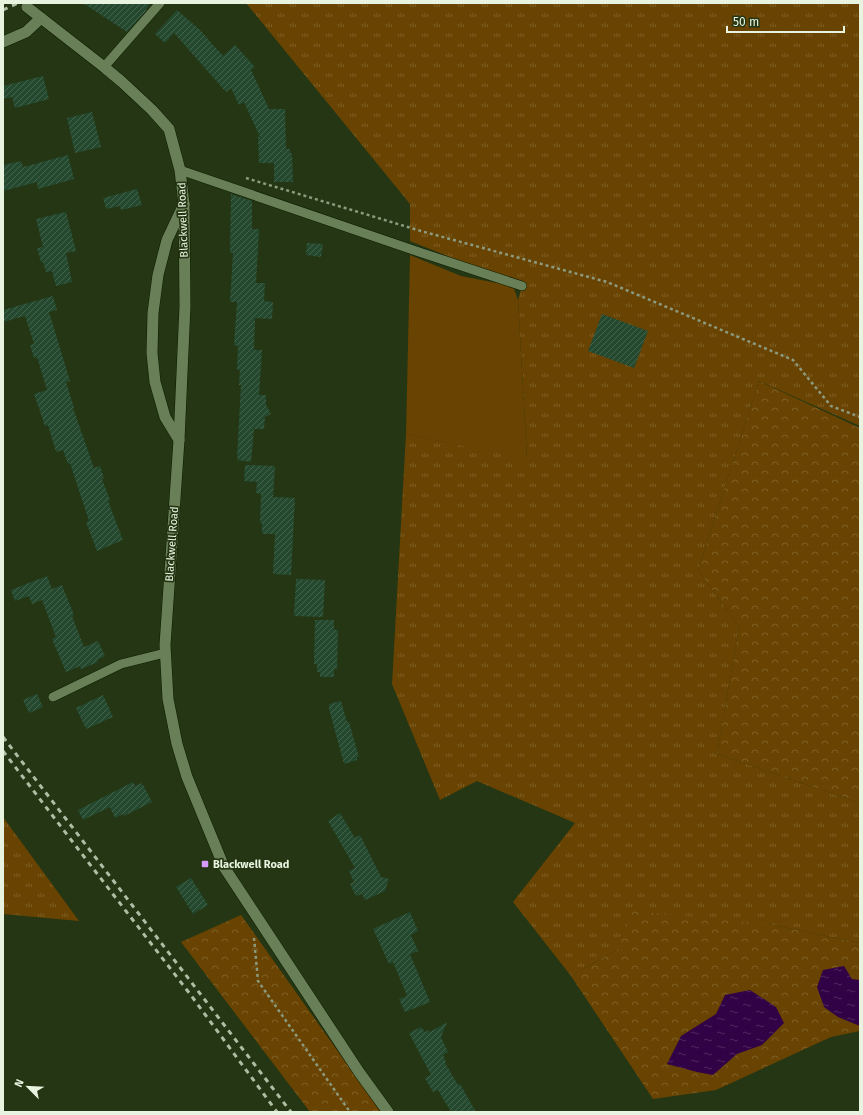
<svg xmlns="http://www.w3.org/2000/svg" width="863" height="1115" viewBox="0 0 863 1115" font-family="'Fira Sans',sans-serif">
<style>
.grass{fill:url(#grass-tufts)}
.forest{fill:url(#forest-crowns)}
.green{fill:#694301}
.water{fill:url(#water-ripples)}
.building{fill:url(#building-hatch)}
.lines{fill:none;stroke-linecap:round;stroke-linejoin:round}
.service-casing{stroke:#0c1d00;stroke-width:10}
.minor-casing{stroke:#0c1d00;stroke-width:12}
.tertiary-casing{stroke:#0c1d00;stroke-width:12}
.path{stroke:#8c9b80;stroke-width:2.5;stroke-dasharray:3 3;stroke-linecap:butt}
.service{stroke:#697f58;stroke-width:9}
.minor{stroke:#697f58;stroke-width:11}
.tertiary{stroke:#697f58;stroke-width:11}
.rail{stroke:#afbda4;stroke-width:3;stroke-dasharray:5 5;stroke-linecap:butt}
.poi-dot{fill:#d69bf9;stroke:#243613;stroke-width:1.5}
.labels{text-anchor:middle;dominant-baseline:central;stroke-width:3.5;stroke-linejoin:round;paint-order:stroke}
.street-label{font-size:11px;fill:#e8f4df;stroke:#243613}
.poi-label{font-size:11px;font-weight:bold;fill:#e8f4df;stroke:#243613;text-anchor:start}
</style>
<defs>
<pattern id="grass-tufts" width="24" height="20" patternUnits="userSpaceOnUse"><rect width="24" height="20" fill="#694301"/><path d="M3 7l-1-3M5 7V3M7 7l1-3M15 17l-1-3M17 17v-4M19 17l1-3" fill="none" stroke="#7e5f26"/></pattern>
<pattern id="forest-crowns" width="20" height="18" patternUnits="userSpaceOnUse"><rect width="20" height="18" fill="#694301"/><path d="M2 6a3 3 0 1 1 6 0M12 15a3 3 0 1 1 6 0" fill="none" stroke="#7e5f26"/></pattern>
<pattern id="water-ripples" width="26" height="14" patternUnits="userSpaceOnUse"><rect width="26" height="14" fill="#310245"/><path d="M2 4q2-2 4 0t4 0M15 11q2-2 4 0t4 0" fill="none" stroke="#4f285f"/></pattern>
<pattern id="building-hatch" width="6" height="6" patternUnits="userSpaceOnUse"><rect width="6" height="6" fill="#24492f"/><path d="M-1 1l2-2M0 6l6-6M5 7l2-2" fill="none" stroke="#44644d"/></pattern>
</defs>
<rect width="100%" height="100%" fill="#243613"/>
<path class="grass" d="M 246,3 L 860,3 L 860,426 L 759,381 L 698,570 L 739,627 L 717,754 L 860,803 L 860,943 L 768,924 L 618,949 L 571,976 L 513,902 L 575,823 L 477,781 L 440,800 L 392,684 L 406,434 L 527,458 L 518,300 L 522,286 L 410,241 L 410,204 Z
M 3,817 L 79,921 L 3,914 Z"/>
<path class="forest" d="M 759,381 L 860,428 L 860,803 L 717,754 L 739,627 L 698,570 Z
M 633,911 L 768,924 L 860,943 L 860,1031 L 831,1037 L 716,1090 L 653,1099 L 571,976 L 618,949 Z
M 241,915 L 381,1112 L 310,1112 L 181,942 Z"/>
<path class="green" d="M 410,255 L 461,276 L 513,286 L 518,300 L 527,459 L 406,434 Z"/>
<path class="water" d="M 844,966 L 852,979 L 860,980 L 860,1026 L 838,1017 L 824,1007 L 817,987 L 823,970 Z
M 750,990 L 776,1007 L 784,1023 L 762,1045 L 737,1054 L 713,1075 L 697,1072 L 667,1064 L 681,1036 L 716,1014 L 725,995 Z"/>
<path class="building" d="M 83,3 L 150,3 L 145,12 L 127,32 Z
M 177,10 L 199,29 L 223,56 L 235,45 L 255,67 L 251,70 L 269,109 L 285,109 L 286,149 L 290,149 L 290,153 L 292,153 L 293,182 L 274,182 L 274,163 L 259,163 L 258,137 L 260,137 L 244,102 L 239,105 L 231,88 L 226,92 L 174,33 L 165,43 L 155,34 Z
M 43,76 L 49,99 L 15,108 L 12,97 L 3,99 L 3,86 Z
M 92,112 L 101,147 L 75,153 L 67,118 Z
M 68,155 L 74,179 L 38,189 L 37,182 L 3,191 L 3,165 L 21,161 L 23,167 Z
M 137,189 L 142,205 L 121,210 L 120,206 L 106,209 L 103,198 Z
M 231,194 L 252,201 L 252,229 L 259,229 L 256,283 L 265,283 L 264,301 L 273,302 L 272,319 L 255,318 L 254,350 L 262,350 L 259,395 L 266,395 L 266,405 L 271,414 L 265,417 L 264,429 L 254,429 L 251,462 L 237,460 L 238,458 L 237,458 L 241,385 L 239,385 L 240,370 L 237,370 L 238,346 L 234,345 L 237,302 L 230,302 L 233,253 L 230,253 Z
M 66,212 L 76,251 L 66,253 L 72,282 L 56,286 L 52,271 L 46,272 L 43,262 L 41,262 L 37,248 L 43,247 L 36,219 Z
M 307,243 L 323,244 L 321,257 L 306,255 Z
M 53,296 L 57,310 L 49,312 L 70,381 L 66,382 L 74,408 L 73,408 L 94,468 L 100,466 L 104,478 L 102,479 L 110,500 L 108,501 L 123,540 L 97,551 L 86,522 L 89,521 L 70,463 L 68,464 L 63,450 L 56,452 L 48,425 L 45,426 L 34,394 L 47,390 L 37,357 L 34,358 L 30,345 L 34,344 L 25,316 L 3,322 L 3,310 Z
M 602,314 L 648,331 L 634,368 L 588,351 Z
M 245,465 L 275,466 L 273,497 L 295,498 L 291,575 L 273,574 L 275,534 L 262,534 L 262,523 L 260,523 L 261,494 L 256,493 L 257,482 L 244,481 Z
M 47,576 L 52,589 L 62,585 L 74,615 L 72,616 L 84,647 L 98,641 L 105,656 L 97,660 L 98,662 L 81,669 L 80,666 L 66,672 L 52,639 L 56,637 L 42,600 L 32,604 L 29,596 L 15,601 L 11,590 Z
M 296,579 L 325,580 L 323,617 L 294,616 Z
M 315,620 L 334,620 L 334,630 L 338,630 L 337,669 L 334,669 L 334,677 L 320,677 L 320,672 L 317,672 L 317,664 L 314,664 Z
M 37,694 L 43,707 L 29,713 L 23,700 Z
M 103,695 L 113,717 L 86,729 L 76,708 Z
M 341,701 L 347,722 L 349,722 L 359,757 L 357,757 L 357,760 L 344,764 L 329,709 L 329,704 Z
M 133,782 L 135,786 L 142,783 L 152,802 L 124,816 L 123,814 L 115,818 L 110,807 L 83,820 L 78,810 Z
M 340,813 L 355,838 L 360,835 L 381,877 L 389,879 L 385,891 L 365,900 L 362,894 L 356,896 L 350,884 L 354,882 L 349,871 L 355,868 L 328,821 Z
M 191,878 L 208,905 L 193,914 L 176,887 Z
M 410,912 L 418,931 L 411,935 L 418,951 L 410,954 L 430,1002 L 405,1012 L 399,999 L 407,996 L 393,962 L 389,964 L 373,929 Z
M 447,1022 L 441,1037 L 448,1052 L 443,1055 L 446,1062 L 445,1063 L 458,1085 L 460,1084 L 476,1112 L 451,1112 L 438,1090 L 433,1092 L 425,1078 L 431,1075 L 409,1033 L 421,1027 L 425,1032 L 429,1030 L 430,1032 Z"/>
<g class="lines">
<defs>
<path id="service" d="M 104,67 L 160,3
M 180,170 L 419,252 L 522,286
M 53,697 L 121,664 L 165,653"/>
<path id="minor" d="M 3,42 L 26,32 L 41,18
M 179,440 L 165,417 L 155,382 L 152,353 L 153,313 L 158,275 L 167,240 L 184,204"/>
<path id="tertiary" d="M 27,7 L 104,67 L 122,82 L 152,110 L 169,129 L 180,170 L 184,204 L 185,306 L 179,440 L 165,645 L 168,699 L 177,744 L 187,777 L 224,867 L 359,1072 L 388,1112"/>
</defs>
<use href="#service" class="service-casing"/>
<use href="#minor" class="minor-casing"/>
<use href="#tertiary" class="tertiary-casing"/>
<path class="path" d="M 246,178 L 421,231 L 607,282 L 793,360 L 831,406 L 860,417
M 254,938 L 258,981 L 350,1112"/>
<use href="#service" class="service"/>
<use href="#minor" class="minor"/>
<use href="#tertiary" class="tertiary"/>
<path class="rail" d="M 3,10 L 18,3
M 3,737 L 291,1112
M 3,751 L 85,858 L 190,994 L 277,1112"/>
</g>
<rect class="poi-dot" x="201" y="860" width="8" height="8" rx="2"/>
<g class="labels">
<g class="street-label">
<text transform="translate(183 220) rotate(-92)">Blackwell Road</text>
<text transform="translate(172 544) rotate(-86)">Blackwell Road</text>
</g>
<g class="poi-label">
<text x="213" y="864">Blackwell Road</text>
</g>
</g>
<rect width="863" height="1115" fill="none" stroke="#e8f4df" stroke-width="8"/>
<g transform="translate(28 1087) rotate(294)" stroke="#243613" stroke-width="3" paint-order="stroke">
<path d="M0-3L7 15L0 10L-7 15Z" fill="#e8f4df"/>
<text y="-6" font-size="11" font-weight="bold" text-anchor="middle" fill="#e8f4df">N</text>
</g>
<path d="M727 26v6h117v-6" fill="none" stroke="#e8f4df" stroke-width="2"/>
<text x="733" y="26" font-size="12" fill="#e8f4df" stroke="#243613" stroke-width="3" paint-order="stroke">50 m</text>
</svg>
